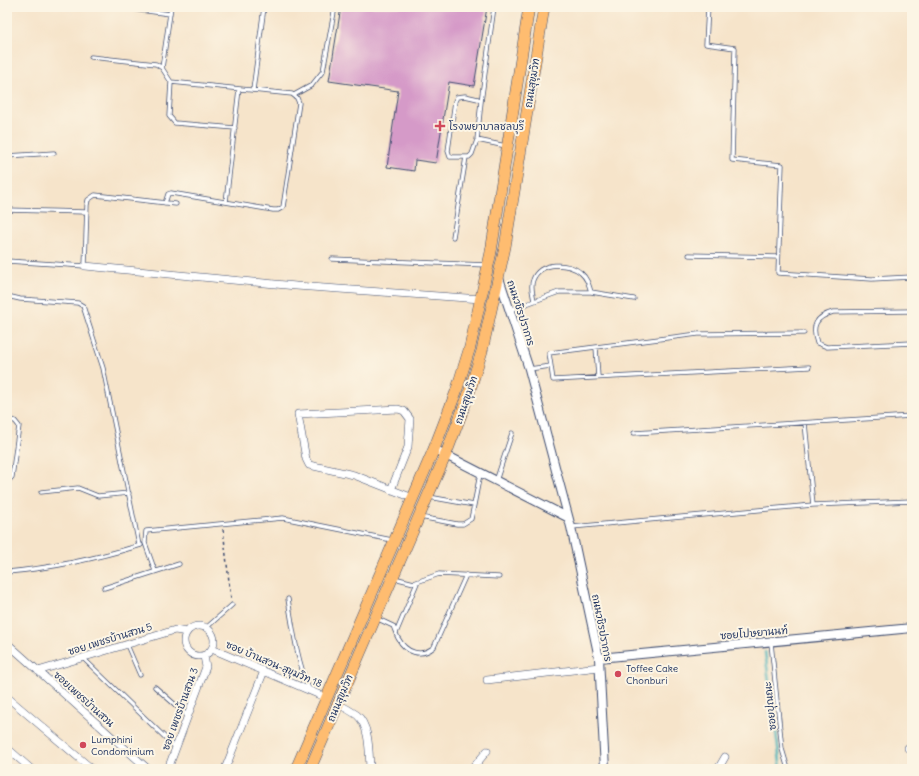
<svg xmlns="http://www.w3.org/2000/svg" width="919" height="776" viewBox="0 0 919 776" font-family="Delius,'Playpen Sans Thai',sans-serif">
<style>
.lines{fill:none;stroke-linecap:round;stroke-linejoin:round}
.stream{stroke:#45b5bc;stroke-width:2.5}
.building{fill:#d59ac8}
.service-casing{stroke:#3c4a6e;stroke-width:5}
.minor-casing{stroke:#3c4a6e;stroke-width:8}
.tertiary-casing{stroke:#3c4a6e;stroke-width:10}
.primary-casing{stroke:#3c4a6e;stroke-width:12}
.path{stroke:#3c4a6e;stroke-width:1.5;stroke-dasharray:3 3;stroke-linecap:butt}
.service{stroke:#fff;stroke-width:3.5}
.minor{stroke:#fff;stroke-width:7}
.tertiary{stroke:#fff;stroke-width:8}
.primary{stroke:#febc70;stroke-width:11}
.poi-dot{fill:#d1495b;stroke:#fcf5e5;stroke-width:1.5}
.labels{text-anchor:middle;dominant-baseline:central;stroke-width:4;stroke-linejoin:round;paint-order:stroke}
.street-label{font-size:10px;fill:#1b2f5e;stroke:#fcf5e5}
.poi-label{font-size:10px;fill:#1b2f5e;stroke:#fcf5e5;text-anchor:start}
</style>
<rect width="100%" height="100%" fill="#fcf5e5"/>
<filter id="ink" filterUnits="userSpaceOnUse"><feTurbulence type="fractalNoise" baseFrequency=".025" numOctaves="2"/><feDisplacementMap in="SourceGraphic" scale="8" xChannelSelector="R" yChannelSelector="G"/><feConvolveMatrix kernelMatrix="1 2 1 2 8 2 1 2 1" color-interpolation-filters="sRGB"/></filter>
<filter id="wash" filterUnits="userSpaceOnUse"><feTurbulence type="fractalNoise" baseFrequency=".012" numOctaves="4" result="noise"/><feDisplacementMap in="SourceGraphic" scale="16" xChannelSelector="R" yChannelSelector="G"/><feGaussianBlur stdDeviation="0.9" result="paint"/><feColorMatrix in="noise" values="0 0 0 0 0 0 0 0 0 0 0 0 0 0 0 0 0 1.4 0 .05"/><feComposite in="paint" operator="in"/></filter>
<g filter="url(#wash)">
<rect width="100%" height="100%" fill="#f6e4ca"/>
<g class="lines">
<path class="stream" d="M 765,652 L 781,769"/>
</g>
<g id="blocks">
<path class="building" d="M 341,7 L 487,7 L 474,86 L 449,82 L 436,163 L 415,160 L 414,171 L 387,167 L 398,91 L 329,81 Z"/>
</g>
</g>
<g filter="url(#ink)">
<use href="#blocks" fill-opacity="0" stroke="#3c4a6e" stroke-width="1"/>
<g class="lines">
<defs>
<path id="service" d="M 117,7 L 170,14
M 708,7 L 706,44 L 735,48 L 732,160 L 782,165 L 778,273 L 872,279 L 912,277
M 91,57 L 156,64 L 162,68 L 171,82 L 292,94 L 297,98 L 299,103 L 283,207 L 278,210 L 273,210 L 171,193 L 168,194 L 165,203
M 162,68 L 171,7
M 171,82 L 169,116 L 175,123 L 235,128
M 253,90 L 264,7
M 294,95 L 312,85 L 323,71 L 335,7
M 481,102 L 478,99 L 465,96 L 457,97 L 455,101 L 448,151 L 450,157 L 469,157 L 472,154 L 477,140 L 481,102 L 494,7
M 477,140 L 506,146
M 7,156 L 54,153
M 226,202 L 239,89
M 7,210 L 86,212
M 453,237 L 466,157
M 689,255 L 778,257
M 332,259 L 487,265
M 7,261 L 85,266 L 87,205 L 88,200 L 95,195 L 176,204
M 7,296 L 20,299 L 78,303 L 83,306 L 103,368 L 139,545
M 534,301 C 533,294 530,286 533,280 C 540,261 569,262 581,273 C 587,278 589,285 591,292
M 510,310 L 559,292 L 591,292 L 634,299
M 912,311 L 833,312 C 816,317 811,325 817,343 L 827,347 L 912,343
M 804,333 L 698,334 L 549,353 L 553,380 L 809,367
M 596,347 L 598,377
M 529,369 L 551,366
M 7,419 L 15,421 L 19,426 L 12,477 L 7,482
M 805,423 L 813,505
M 634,433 L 912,416
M 496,481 L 512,433
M 41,492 L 78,488 L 98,496 L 129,493
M 474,505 L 480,474
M 420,517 L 457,524 L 463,524 L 471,519 L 474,505 L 429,497
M 572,527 L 813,505 L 912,501
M 155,571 L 145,543 L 146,531 L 283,518 L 392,540
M 7,572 C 54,568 95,559 141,545
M 394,578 L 414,583 L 439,574 L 499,577
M 104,588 L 179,564
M 288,599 C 293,629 297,660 309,689
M 378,619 L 393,626 C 395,630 396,634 398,638 C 406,653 421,658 434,647 L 466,575
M 206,628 L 232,605
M 396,633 L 417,583
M 771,643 L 782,749 L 788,769
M 127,645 L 140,675
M 83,658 L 176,748
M 155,687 L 188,716"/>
<path id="minor" d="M 85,266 L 296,286 L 481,299
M 391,490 L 408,447 L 410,419 L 404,411 L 398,409 L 298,414 L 306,459 L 309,465 L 354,475 L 413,498
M184 641a15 15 0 1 1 30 0a15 15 0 1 1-30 0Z
M 7,643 L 148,769
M 212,649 L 327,698
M 38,671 L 175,630 L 187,632
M 487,680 L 599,667
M 7,697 L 92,769
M 338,704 C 344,707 351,711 357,715 C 370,726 369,753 370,769
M 7,748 L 31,769
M 908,748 L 912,748
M 168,769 L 206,667 L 204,656
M 225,769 L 264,671
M 472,769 L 487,751
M 718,769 L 725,757"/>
<path id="tertiary" d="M 499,278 L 529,369 L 571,527 L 599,658 L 605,769
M 434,449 L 567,517
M 599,658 L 912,628"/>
<path id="primary" d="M 296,769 L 434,449 L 456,392 L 470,347 L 491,252 L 529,7
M 310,769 L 446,454 L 468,396 L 482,351 L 505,247 L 544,7"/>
</defs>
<use href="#service" class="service-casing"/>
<use href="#minor" class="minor-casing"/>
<use href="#tertiary" class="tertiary-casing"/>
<use href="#primary" class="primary-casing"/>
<path class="path" d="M 223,529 L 231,599"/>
<use href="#service" class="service"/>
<use href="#minor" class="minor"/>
<use href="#tertiary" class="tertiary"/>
<use href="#primary" class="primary"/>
</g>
</g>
<g class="poi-dot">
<path d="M438 120h4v4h4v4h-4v4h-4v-4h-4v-4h4z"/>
<circle cx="618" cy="674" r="4"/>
<circle cx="83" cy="745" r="4"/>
</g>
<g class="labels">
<g class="street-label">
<text transform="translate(532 83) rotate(-81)">ถนนสุขุมวิท</text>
<text transform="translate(521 313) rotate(72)">ถนนวชิรปราการ</text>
<text transform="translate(466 400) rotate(-71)">ถนนสุขุมวิท</text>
<text transform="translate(602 628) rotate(79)">ถนนวชิรปราการ</text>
<text transform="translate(754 633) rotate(-5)">ซอยโปษยานนท์</text>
<text transform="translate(110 639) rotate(-17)">ซอย เพชรบ้านสวน 5</text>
<text transform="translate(274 664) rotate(23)">ซอย บ้านสวน-สุขุมวิท 18</text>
<text transform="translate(340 698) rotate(-67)">ถนนสุขุมวิท</text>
<text transform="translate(84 699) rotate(42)">ซอยเพชรบ้านสวน</text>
<text transform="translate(770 706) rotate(-96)">ซอยปุณณะ</text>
<text transform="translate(180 709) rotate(-70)">ซอย เพชรบ้านสวน 3</text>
</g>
<g class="poi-label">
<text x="449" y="126">โรงพยาบาลชลบุรี</text>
<text x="626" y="668">Toffee Cake<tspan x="626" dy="12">Chonburi</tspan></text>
<text x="91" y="739">Lumphini<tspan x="91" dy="12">Condominium</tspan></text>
</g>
</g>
<rect width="919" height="776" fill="none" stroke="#fcf5e5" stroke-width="24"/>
</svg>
